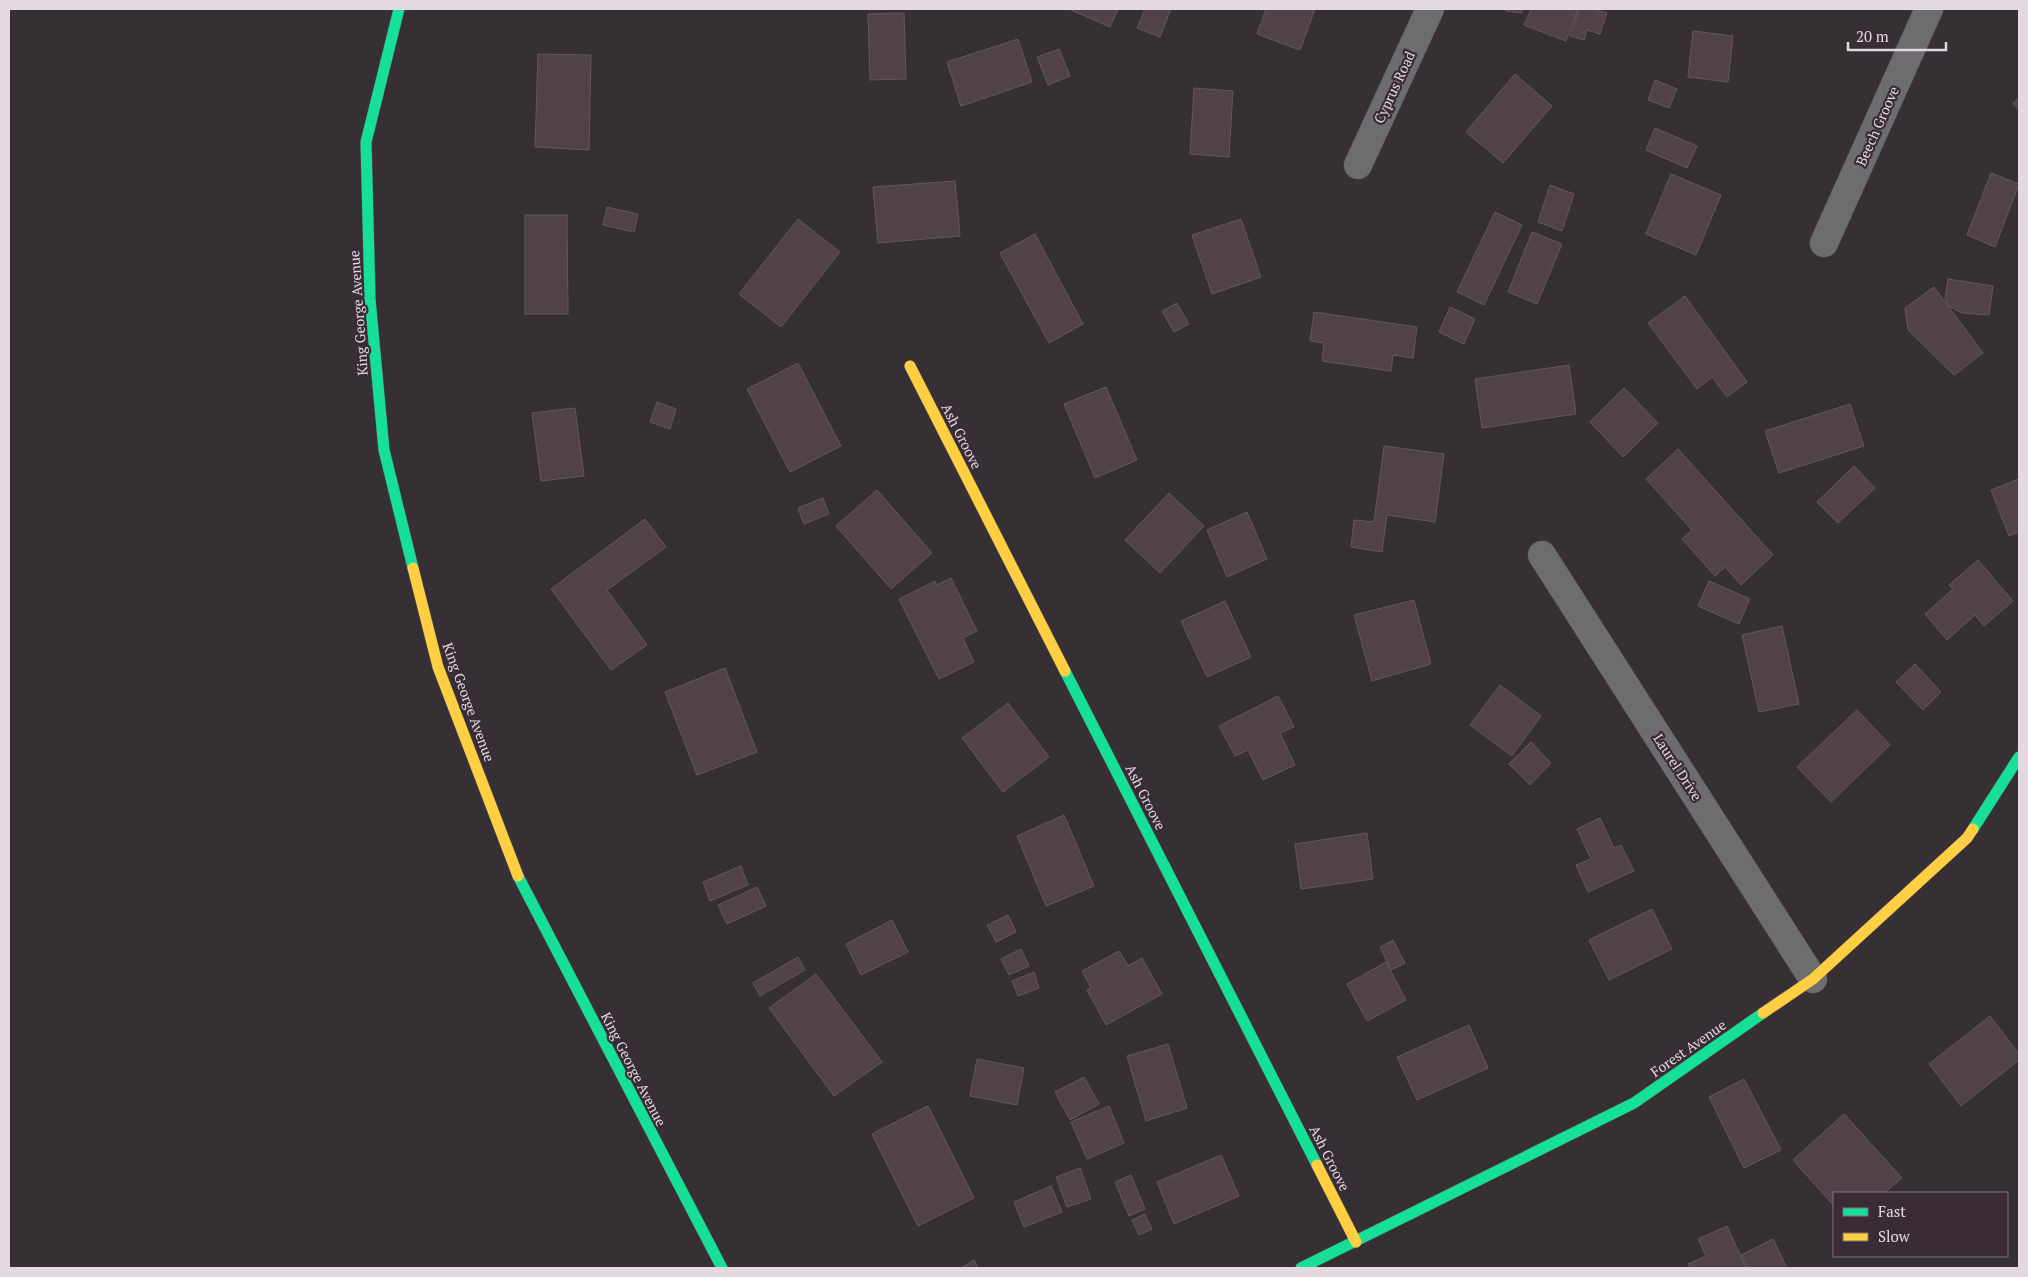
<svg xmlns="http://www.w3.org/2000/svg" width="2028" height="1277" viewBox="0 0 2028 1277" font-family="'PT Serif',serif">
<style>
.building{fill:#514247;stroke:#60585c}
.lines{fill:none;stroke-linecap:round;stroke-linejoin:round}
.street-casing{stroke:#514c50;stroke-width:29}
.fast-casing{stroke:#514c50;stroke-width:12}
.slow-casing{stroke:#514c50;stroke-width:12}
.street{stroke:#6d6c6f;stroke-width:28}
.fast{stroke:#16e098;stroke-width:11}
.slow{stroke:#ffcf43;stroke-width:11}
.labels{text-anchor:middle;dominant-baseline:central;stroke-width:4.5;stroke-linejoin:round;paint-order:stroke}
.street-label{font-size:14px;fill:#e3dae1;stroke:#3a2c37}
</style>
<rect width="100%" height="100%" fill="#363035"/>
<path class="building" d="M 1069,9 L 1118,9 L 1110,27 Z
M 1145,9 L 1171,9 L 1160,37 L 1137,28 Z
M 1266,9 L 1315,9 L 1300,50 L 1257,34 Z
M 1506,9 L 1522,9 L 1522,13 L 1506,11 Z
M 1531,9 L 1578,9 L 1566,41 L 1524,25 Z
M 1579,9 L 1594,9 L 1607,13 L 1600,34 L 1587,30 L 1584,40 L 1570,36 Z
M 904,13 L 906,79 L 870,80 L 868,14 Z
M 1693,31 L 1733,36 L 1728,82 L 1688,77 Z
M 1018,39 L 1032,82 L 961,106 L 947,62 Z
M 1059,49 L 1070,76 L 1048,85 L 1037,57 Z
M 538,54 L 591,55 L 589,150 L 535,147 Z
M 1515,74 L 1552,106 L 1503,163 L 1466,132 Z
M 1655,80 L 1677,89 L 1669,108 L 1648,100 Z
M 1194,88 L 1233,91 L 1229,157 L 1190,154 Z
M 2019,98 L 2019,110 L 2013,103 Z
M 1655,128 L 1697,146 L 1687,168 L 1646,150 Z
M 1991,173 L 2019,184 L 1995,247 L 1967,235 Z
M 1671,174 L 1721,195 L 1696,255 L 1646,234 Z
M 955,181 L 960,236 L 878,243 L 873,187 Z
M 1550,185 L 1574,194 L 1562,231 L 1538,222 Z
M 607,207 L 638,214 L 634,232 L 603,225 Z
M 1495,212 L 1522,225 L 1484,305 L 1457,292 Z
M 525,215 L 567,215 L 568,314 L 525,314 Z
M 798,219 L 840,252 L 781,327 L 739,294 Z
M 1241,219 L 1261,277 L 1212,294 L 1192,235 Z
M 1532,232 L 1562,244 L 1537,304 L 1508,292 Z
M 1035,234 L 1083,324 L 1049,343 L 1000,253 Z
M 1948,279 L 1993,286 L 1989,315 L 1962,313 L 1949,306 L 1945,299 Z
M 1934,287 L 1983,353 L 1954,375 L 1908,330 L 1905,308 Z
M 1685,296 L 1747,382 L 1727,397 L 1712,377 L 1697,389 L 1648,323 Z
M 1177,303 L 1189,324 L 1174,332 L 1162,311 Z
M 1450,307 L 1475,319 L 1464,344 L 1439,332 Z
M 1314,312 L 1417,327 L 1413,358 L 1393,355 L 1391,371 L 1322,361 L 1324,343 L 1310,341 Z
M 798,363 L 841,446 L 790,472 L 747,389 Z
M 1569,365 L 1576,414 L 1482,428 L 1475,379 Z
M 1106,387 L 1137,460 L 1095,478 L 1064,404 Z
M 1624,388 L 1658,423 L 1623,457 L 1590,422 Z
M 657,402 L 676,409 L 670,429 L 650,422 Z
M 1850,404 L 1864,446 L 1779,473 L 1765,431 Z
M 575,408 L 584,476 L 541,481 L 532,413 Z
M 1384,446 L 1444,454 L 1435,522 L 1387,515 L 1382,552 L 1351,547 L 1354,520 L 1374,522 Z
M 1678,449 L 1773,555 L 1741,585 L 1725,567 L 1715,576 L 1682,539 L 1692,530 L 1646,479 Z
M 1854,466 L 1875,488 L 1838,523 L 1817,502 Z
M 2019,479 L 2019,532 L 2009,536 L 1991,490 Z
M 877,490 L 932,553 L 891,589 L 836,526 Z
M 1169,493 L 1204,526 L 1160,573 L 1125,540 Z
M 823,498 L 829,514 L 804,524 L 798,508 Z
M 1247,512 L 1267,559 L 1227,577 L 1207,530 Z
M 645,519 L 666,547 L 607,590 L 647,645 L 611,670 L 551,589 Z
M 1978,560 L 2013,601 L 1984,626 L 1975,615 L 1947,640 L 1925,614 L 1953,589 L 1949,585 Z
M 951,578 L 977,631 L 963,638 L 974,662 L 939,679 L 899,599 L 935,581 L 937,585 Z
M 1709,581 L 1750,599 L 1739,624 L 1698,606 Z
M 1414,600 L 1431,664 L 1372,681 L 1354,615 Z
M 1225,601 L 1251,657 L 1207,677 L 1181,621 Z
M 1782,626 L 1799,704 L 1759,712 L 1742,635 Z
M 1915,664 L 1941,692 L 1923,710 L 1896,682 Z
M 725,668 L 757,752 L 697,775 L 665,692 Z
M 1500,685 L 1541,716 L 1512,756 L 1470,725 Z
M 1278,696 L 1294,727 L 1280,733 L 1295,765 L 1263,780 L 1248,750 L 1235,756 L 1219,726 Z
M 1008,703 L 1049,757 L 1003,792 L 962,738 Z
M 1857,710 L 1890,745 L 1831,802 L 1797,767 Z
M 1531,742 L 1551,763 L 1530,785 L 1509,764 Z
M 1064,815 L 1094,886 L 1046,906 L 1017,836 Z
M 1600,818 L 1614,848 L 1621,845 L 1634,871 L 1588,892 L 1576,865 L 1591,859 L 1577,829 Z
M 1367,833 L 1373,879 L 1301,889 L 1295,844 Z
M 741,866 L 748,885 L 710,901 L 703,882 Z
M 757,887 L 766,906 L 727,924 L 718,905 Z
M 1652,909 L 1672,949 L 1609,980 L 1589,940 Z
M 1008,915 L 1016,932 L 996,942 L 987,925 Z
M 892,920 L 908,952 L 861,975 L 846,944 Z
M 1393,940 L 1405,963 L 1391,970 L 1380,947 Z
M 1021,949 L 1029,966 L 1009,975 L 1001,959 Z
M 1119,951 L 1128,966 L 1142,958 L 1162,994 L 1106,1025 L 1087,990 L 1091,988 L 1082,971 Z
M 798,957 L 805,970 L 760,996 L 753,983 Z
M 1386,962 L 1406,1000 L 1367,1021 L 1347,984 Z
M 1034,972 L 1039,988 L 1018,996 L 1012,981 Z
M 816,974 L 882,1062 L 834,1096 L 769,1008 Z
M 1990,1016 L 2019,1054 L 2019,1060 L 1961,1106 L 1929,1064 Z
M 1469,1025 L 1488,1068 L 1417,1100 L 1397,1057 Z
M 1168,1044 L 1187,1108 L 1146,1121 L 1127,1056 Z
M 977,1059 L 1024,1068 L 1017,1105 L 970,1096 Z
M 1084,1077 L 1099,1104 L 1070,1120 L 1055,1092 Z
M 1744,1079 L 1781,1150 L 1744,1168 L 1709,1097 Z
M 928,1106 L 974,1198 L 918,1226 L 872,1134 Z
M 1109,1106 L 1124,1143 L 1087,1159 L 1071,1122 Z
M 1844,1114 L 1902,1178 L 1884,1193 L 1834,1193 L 1834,1206 L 1793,1160 Z
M 1221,1155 L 1239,1196 L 1174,1224 L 1157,1182 Z
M 1080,1168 L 1091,1199 L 1067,1207 L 1056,1177 Z
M 1131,1175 L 1145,1209 L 1129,1216 L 1115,1182 Z
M 1051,1186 L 1062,1212 L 1024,1227 L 1014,1202 Z
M 1145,1214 L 1152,1229 L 1139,1235 L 1132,1220 Z
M 1727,1226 L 1746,1268 L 1690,1268 L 1688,1264 L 1706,1256 L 1698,1239 Z
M 1773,1239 L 1787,1268 L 1748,1268 L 1741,1255 Z
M 974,1260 L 978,1268 L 961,1268 Z"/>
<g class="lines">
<defs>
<path id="street" d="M 1358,165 L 1430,9
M 1824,243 L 1929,9
M 1542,555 L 1813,979"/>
<path id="fast" d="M 399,9 L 366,142 L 370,299 L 384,450 L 413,568
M 1065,671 L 1317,1165
M 1973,829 L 2019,757
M 518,876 L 722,1268
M 1301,1268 L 1634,1103 L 1763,1013"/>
<path id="slow" d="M 910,366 L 1065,671
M 413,568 L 438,667 L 518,876
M 1763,1013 L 1813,979 L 1967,838 L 1973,829
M 1317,1165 L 1356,1242"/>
</defs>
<use href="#street" class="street-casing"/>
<use href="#fast" class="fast-casing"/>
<use href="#slow" class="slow-casing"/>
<use href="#street" class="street"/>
<use href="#fast" class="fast"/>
<use href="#slow" class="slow"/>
</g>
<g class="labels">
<g class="street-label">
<text transform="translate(1394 87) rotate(-65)">Cyprus Road</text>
<text transform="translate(1877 126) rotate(-66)">Beech Groove</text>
<text transform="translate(358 313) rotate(-94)">King George Avenue</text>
<text transform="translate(962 436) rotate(63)">Ash Groove</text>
<text transform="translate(469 702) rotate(70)">King George Avenue</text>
<text transform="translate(1678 767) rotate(57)">Laurel Drive</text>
<text transform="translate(1146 797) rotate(63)">Ash Groove</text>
<text transform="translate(1688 1048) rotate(-35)">Forest Avenue</text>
<text transform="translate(634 1069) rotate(63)">King George Avenue</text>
<text transform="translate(1330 1158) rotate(63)">Ash Groove</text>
</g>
</g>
<rect width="2028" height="1277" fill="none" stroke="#e3dae1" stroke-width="20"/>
<rect x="1833" y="1192" width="175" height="65" fill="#3a2c37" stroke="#7e727b"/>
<rect x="1843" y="1208" width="25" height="8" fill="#16e098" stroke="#7e727b"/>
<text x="1878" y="1217" font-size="15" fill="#e3dae1">Fast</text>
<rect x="1843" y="1233" width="25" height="8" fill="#ffcf43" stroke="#7e727b"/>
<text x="1878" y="1242" font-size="15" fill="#e3dae1">Slow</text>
<path d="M1848 42v8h98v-8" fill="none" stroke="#e3dae1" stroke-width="2.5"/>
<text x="1856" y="42" font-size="15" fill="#e3dae1" stroke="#3a2c37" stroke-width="4" paint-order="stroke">20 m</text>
</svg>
